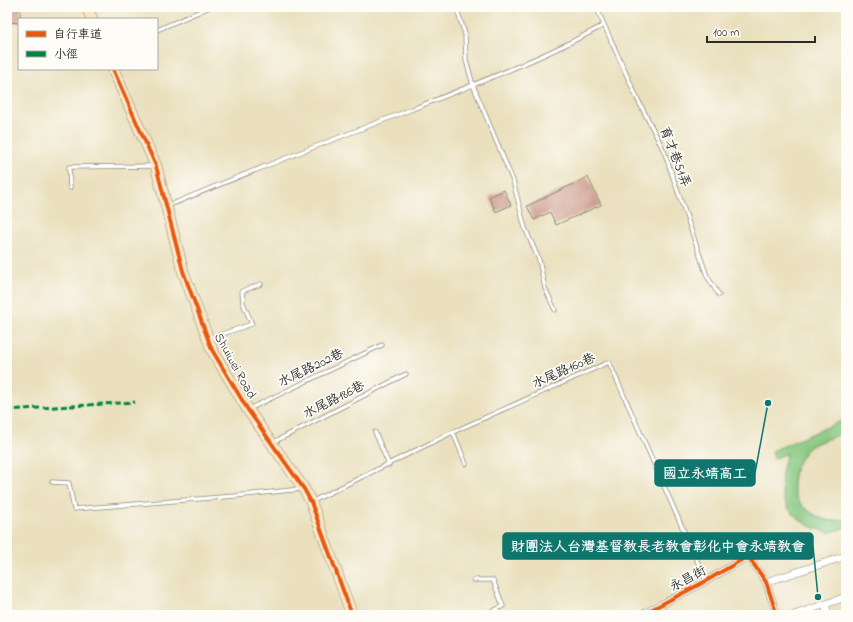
<svg xmlns="http://www.w3.org/2000/svg" width="853" height="622" viewBox="0 0 853 622" font-family="'Indie Flower','LXGW WenKai TC',sans-serif">
<style>
.green{fill:#87c880;stroke:#597a56}
.building{fill:#ce9f90}
.lines{fill:none;stroke-linecap:round;stroke-linejoin:round}
.lane-casing{stroke:#8a8674;stroke-width:5}
.street-casing{stroke:#8a8674;stroke-width:8}
.secondary-casing{stroke:#8a8674;stroke-width:12}
.lane{stroke:#fff;stroke-width:3.5}
.street{stroke:#fff;stroke-width:7}
.secondary{stroke:#fbe6c4;stroke-width:11}
.quiet{stroke:#00873e;stroke-width:3;stroke-dasharray:6 3;stroke-linecap:butt}
.cycleway-casing{stroke:#fdfcf7;stroke-width:6}
.cycleway{stroke:#e8590c;stroke-width:4}
.labels{text-anchor:middle;dominant-baseline:central;stroke-width:3.5;stroke-linejoin:round;paint-order:stroke}
.street-label{font-size:13px;fill:#2b2b2b;stroke:#fdfcf7}
.leader{fill:none;stroke:#0f766e;stroke-width:1.5}
.callout-dot{fill:#0f766e;stroke:#fdfcf7;stroke-width:1.5}
.callout{fill:#0f766e;stroke:#0f766e;stroke-width:1.5}
.callout-label{font-size:14px;text-anchor:middle;font-weight:bold;fill:#fff}
</style>
<rect width="100%" height="100%" fill="#fdfcf7"/>
<filter id="ink" filterUnits="userSpaceOnUse"><feTurbulence type="fractalNoise" baseFrequency=".025" numOctaves="2"/><feDisplacementMap in="SourceGraphic" scale="8" xChannelSelector="R" yChannelSelector="G"/><feConvolveMatrix kernelMatrix="1 2 1 2 8 2 1 2 1" color-interpolation-filters="sRGB"/></filter>
<filter id="wash" filterUnits="userSpaceOnUse"><feTurbulence type="fractalNoise" baseFrequency=".012" numOctaves="4" result="noise"/><feDisplacementMap in="SourceGraphic" scale="16" xChannelSelector="R" yChannelSelector="G"/><feGaussianBlur stdDeviation="0.9" result="paint"/><feColorMatrix in="noise" values="0 0 0 0 0 0 0 0 0 0 0 0 0 0 0 0 0 1.4 0 .05"/><feComposite in="paint" operator="in"/></filter>
<g filter="url(#wash)">
<rect width="100%" height="100%" fill="#eae0be"/>
<path class="green" d="M 846,419 L 846,432 C 838,436 815,442 809,448 C 797,459 788,482 797,498 C 800,505 806,509 812,513 C 824,521 831,523 846,518 L 846,527 L 829,533 C 822,530 813,528 806,524 C 777,507 778,482 787,453 L 774,459 L 772,451 Z"/>
<g id="blocks">
<path class="building" d="M 7,7 L 21,7 L 19,23 L 7,22 Z
M 588,177 L 601,205 L 556,225 L 550,212 L 534,220 L 527,206 Z
M 504,190 L 511,205 L 496,212 L 489,197 Z"/>
</g>
</g>
<g filter="url(#ink)">
<use href="#blocks" fill-opacity="0" stroke="#8a8674" stroke-width="1"/>
<g class="lines">
<defs>
<path id="lane" d="M 456,7 L 465,34 L 466,60 L 473,85 L 513,181 L 525,228 L 539,260 L 545,288 L 555,310
M 596,7 L 637,98 L 664,151 L 698,250 L 707,276 L 719,295
M 157,30 L 210,7
M 70,188 L 69,167 L 154,166
M 168,206 C 248,172 329,141 410,110 C 475,84 542,59 604,25
M 210,338 L 252,324 L 243,303 L 242,291 L 261,284
M 249,409 L 382,345
M 375,432 L 389,465
M 453,432 L 466,464
M 272,443 L 406,374
M 52,482 L 69,483 L 74,509 L 235,496 L 301,489
M 313,501 L 453,432 L 609,362 L 706,581
M 474,580 L 493,580 L 503,606 L 485,615"/>
<path id="street" d="M 766,582 L 846,556
M 825,604 L 828,615
M 7,605 L 10,615
M 641,615 L 706,581 L 748,556 L 766,582 L 777,615
M 794,615 L 846,597"/>
<path id="secondary" d="M 87,7 L 92,19
M 113,69 L 156,166 L 183,271 L 212,350 L 248,410 L 304,489 L 311,502 L 352,615"/>
</defs>
<use href="#lane" class="lane-casing"/>
<use href="#street" class="street-casing"/>
<use href="#secondary" class="secondary-casing"/>
<use href="#lane" class="lane"/>
<use href="#street" class="street"/>
<use href="#secondary" class="secondary"/>
<path class="quiet" d="M 7,410 L 135,402"/>
<defs>
<path id="cycleway" d="M 113,69 L 156,166 L 183,271 L 212,350 L 248,410 L 304,489 L 311,502 L 352,615
M 641,615 L 706,581 L 748,556 L 766,582 L 777,615"/>
</defs>
<use href="#cycleway" class="cycleway-casing"/>
<use href="#cycleway" class="cycleway"/>
</g>
</g>
<g class="labels">
<g class="street-label">
<text transform="translate(675 157) rotate(69)">育才巷51弄</text>
<text transform="translate(235 366) rotate(61)">Shuiwei Road</text>
<text transform="translate(311 368) rotate(-26)">水尾路202巷</text>
<text transform="translate(564 371) rotate(-24)">水尾路160巷</text>
<text transform="translate(334 400) rotate(-27)">水尾路186巷</text>
<text transform="translate(688 579) rotate(-28)">永昌街</text>
</g>
</g>
<path class="leader" d="M768 403L755 473M818 597L813 546"/>
<g class="callout-dot">
<circle cx="768" cy="403" r="4"/>
<circle cx="818" cy="597" r="4"/>
</g>
<g class="callout">
<rect x="655" y="460" width="100" height="26" rx="4"/>
<rect x="503" y="533" width="310" height="26" rx="4"/>
</g>
<g class="callout-label">
<text x="705" y="478">國立永靖高工</text>
<text x="658" y="551">財團法人台灣基督教長老教會彰化中會永靖教會</text>
</g>
<rect width="853" height="622" fill="none" stroke="#fdfcf7" stroke-width="24"/>
<rect x="18" y="18" width="140" height="52" fill="#fdfcf7" stroke="#a9a8a5"/>
<rect x="26" y="31" width="20" height="6" fill="#e8590c" stroke="#a9a8a5"/>
<text x="54" y="38" font-size="12" fill="#2b2b2b">自行車道</text>
<rect x="26" y="51" width="20" height="6" fill="#00873e" stroke="#a9a8a5"/>
<text x="54" y="58" font-size="12" fill="#2b2b2b">小徑</text>
<path d="M707 36v6h108v-6" fill="none" stroke="#2b2b2b" stroke-width="2"/>
<text x="713" y="36" font-size="12" fill="#2b2b2b" stroke="#fdfcf7" stroke-width="3" paint-order="stroke">100 m</text>
</svg>
